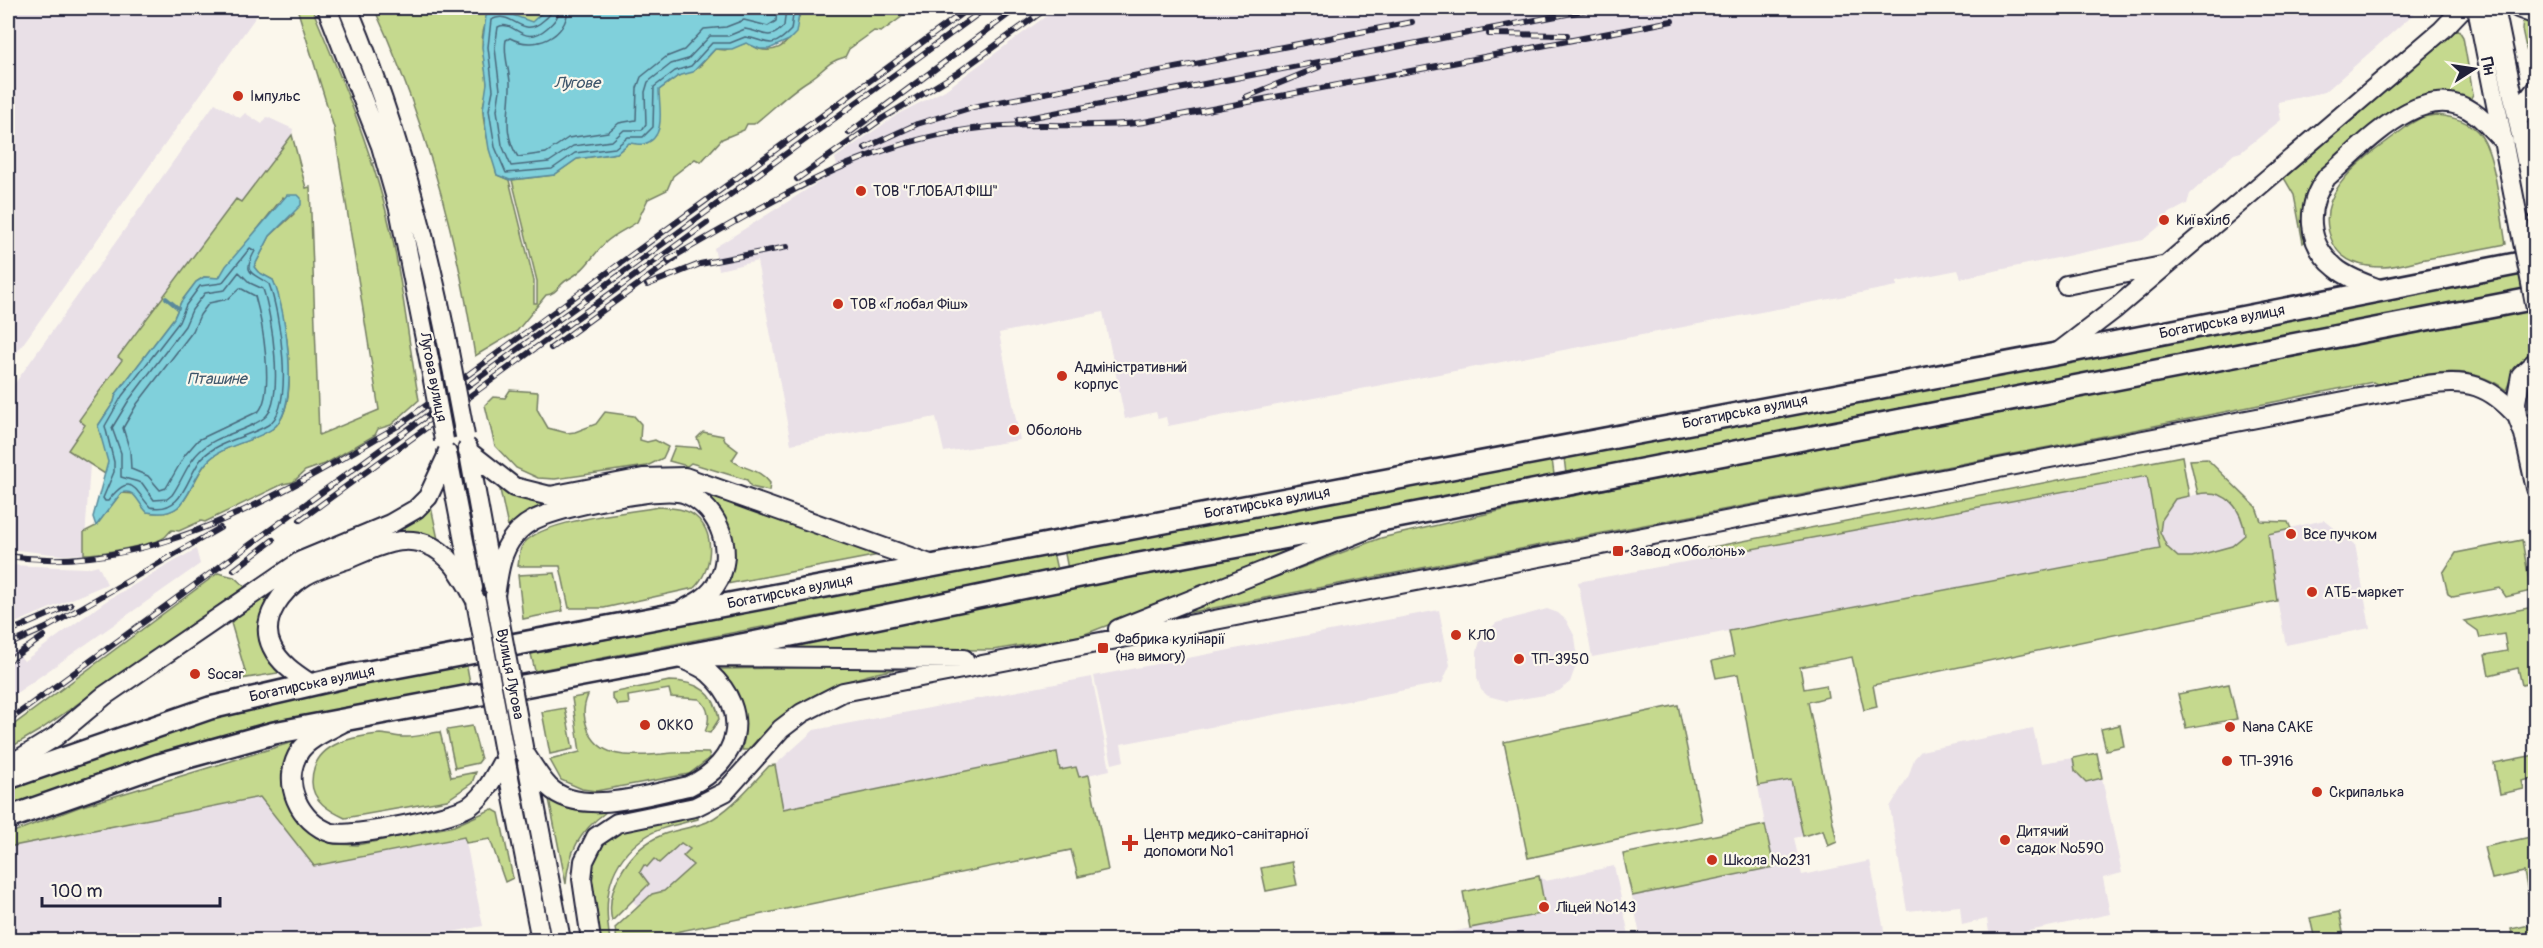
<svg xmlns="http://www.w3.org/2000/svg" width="2543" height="948" viewBox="0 0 2543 948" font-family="Pangolin,sans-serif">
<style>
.built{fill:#e9e0e7}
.green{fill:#c5d98e;stroke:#747e64;stroke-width:1.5}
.water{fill:#80d0db;stroke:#5a8a9b;stroke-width:1.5}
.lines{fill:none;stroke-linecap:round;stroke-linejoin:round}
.shore{stroke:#48687b;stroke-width:1.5}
.stream{stroke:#5a8a9b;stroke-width:4}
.secondary-casing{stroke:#22223b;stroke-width:22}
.primary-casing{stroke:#22223b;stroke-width:26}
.secondary{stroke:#fbf7ec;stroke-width:18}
.primary{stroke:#fbf7ec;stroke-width:21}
.rail-casing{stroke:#22223b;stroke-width:6}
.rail{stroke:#fbf7ec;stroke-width:4;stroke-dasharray:11;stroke-linecap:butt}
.secondary-bridge-casing{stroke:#22223b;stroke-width:22;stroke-linecap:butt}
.secondary-bridge{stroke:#fbf7ec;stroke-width:18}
.poi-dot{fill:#c8321e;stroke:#fbf7ec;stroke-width:2}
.labels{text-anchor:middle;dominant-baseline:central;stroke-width:4.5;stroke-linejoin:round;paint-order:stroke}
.poi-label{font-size:15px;fill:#22223b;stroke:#fbf7ec;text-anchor:start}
.street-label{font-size:15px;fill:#22223b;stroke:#fbf7ec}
.water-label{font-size:16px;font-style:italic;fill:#3e566b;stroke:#fbf7ec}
</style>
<rect width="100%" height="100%" fill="#fbf7ec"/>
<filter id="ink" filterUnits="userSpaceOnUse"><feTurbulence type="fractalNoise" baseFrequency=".0167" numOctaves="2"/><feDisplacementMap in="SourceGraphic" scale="12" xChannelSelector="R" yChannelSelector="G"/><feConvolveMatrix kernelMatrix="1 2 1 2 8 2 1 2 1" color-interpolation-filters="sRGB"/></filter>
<g filter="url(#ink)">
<path class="built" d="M 8,8 L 262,8 L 8,365 Z
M 1057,8 L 2419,8 L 2419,9 L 2325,92 L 2278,102 L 2281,120 L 2241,152 L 2234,154 L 2190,194 L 2187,204 L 2168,214 L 2169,224 L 2160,226 L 2143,240 L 1961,278 L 1958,270 L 1897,282 L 1897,286 L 1168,426 L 1166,417 L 1158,419 L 1156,412 L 1125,419 L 1103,312 L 999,333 L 1020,440 L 944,452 L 936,417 L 791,444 L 757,261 L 719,270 L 714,248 L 838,170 L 835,158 L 898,114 L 945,90 Z
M 215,103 L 240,118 L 245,113 L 262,124 L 267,117 L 293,129 L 292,135 L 241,202 L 236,199 L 118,357 L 122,360 L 80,420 L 85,425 L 68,450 L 90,464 L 84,554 L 61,555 L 8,549 L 8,393 Z
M 2146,475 L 2160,549 L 1592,657 L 1578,582 Z
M 2209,492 L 2219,495 L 2236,506 L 2243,517 L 2245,535 L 2232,546 L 2192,557 L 2178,557 L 2167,547 L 2160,532 L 2162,518 L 2175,499 Z
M 2324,520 L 2355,544 L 2370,628 L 2286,645 L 2264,534 Z
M 196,549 L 200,564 L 8,699 L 8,651 L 16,651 L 24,661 L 106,601 Z
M 8,565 L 87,568 L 98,565 L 107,584 L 8,626 Z
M 1547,609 L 1558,613 L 1566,620 L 1575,637 L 1578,660 L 1570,682 L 1559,691 L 1545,695 L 1507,701 L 1488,696 L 1481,690 L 1477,677 L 1477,651 L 1481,638 L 1496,623 Z
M 1439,610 L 1450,665 L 1442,683 L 1121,744 L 1124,761 L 1112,764 L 1094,676 Z
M 1092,677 L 1110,770 L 1079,777 L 1060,770 L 1056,752 L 782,809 L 775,765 L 814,730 Z
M 2033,728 L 2041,763 L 2073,758 L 2075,771 L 2086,782 L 2102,778 L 2122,873 L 2103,878 L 2110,914 L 1990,939 L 1987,919 L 1962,925 L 1960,906 L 1907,911 L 1890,807 L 1909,775 L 1914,759 L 1921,751 Z
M 1791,780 L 1803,836 L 1794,838 L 1802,875 L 1870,861 L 1886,940 L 1641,940 L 1623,854 L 1765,825 L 1758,786 Z
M 260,797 L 314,866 L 465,837 L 483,926 L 411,940 L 8,940 L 8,847 Z
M 720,838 L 653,911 L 638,907 L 622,888 L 646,846 Z
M 1614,866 L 1630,940 L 1449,940 L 1448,933 L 1470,928 L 1463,892 L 1539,876 L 1546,881 Z"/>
<path class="green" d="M 297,8 L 312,8 C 344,84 376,160 393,241 C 404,294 409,347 419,400 L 391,425 L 378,429 L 375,435 L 325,464 L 305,471 L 293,482 L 283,484 L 205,522 L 201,521 L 179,531 L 172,530 C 170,531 168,534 166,536 C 157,545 97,554 84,554 L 84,532 L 96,526 L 121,493 L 135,494 L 147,512 C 190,520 187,485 207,462 C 222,445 253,442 272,429 C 303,409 285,310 273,280 L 258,272 L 254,267 L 270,236 L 294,214 L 283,197 L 219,278 L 204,277 L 196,282 L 181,302 L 174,318 L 116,394 L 114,402 L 98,426 C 100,441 116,459 105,474 L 68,450 L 85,425 L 79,420 L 122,360 L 118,357 L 236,199 L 241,202 L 292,135 L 306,188 L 310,187 L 319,435 L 379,410 L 334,128 Z
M 374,8 L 547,8 L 533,22 C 520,22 508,12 494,11 C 474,33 485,56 487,82 C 488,92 483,101 483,110 C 483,133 493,153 497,175 L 509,180 L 534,281 L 534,303 L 537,303 L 537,281 L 512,180 L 554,175 L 577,159 L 617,153 L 629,143 L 643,144 L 659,90 L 678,76 L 700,66 L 715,49 L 725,50 L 746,43 C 751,44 754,47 759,49 C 786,56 799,29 800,8 L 914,8 L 881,32 L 874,31 L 849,49 L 845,57 C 826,62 824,71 809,80 C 789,92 773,109 754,124 L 747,124 L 744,130 L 722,139 L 701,162 L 695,159 L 673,176 L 667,190 L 648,199 L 637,222 C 627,229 616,233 606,242 C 591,257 586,270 567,280 C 559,284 557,294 546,295 L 517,331 L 475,356 C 457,237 424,117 374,8 Z
M 2523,18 L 2535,22 L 2535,75 L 2532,77 L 2522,29 Z
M 2458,29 L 2463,37 L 2473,94 L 2469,102 L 2412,100 L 2400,107 L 2314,183 L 2307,240 L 2303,243 L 2294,195 L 2284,178 Z
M 2436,115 C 2453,117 2471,121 2481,136 C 2496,157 2501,217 2506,244 C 2477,250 2448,255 2420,260 C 2408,263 2395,267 2383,267 C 2363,267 2342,263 2333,243 C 2307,189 2374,153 2410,124 L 2422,117 Z
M 2535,268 L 2535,287 L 1566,474 L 1564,457 Z
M 2535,308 L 2535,355 L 2513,374 L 2506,390 C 2467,360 2423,375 2379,385 L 2373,382 L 2049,447 L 1172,616 L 1381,538 L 1521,506 Z
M 510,390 L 538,392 L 537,409 L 548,428 L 567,433 L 575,432 L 596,424 L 605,412 L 634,416 L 641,424 L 640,440 L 647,442 L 655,440 L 668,447 L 663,458 L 647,466 L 555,479 L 538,478 L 516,468 L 495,446 L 485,405 L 493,397 L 505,398 Z
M 703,432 L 723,436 L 725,441 L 738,451 L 732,460 C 743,470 760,468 770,483 L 769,491 L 751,487 L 747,480 L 691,463 L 687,466 L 669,461 L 675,446 L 701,448 L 697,438 Z
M 2182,456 L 2189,496 L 2175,499 L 2162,518 L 2160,532 L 2167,547 L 2178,557 L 2192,557 L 2232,546 L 2245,535 C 2242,508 2226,488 2198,494 L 2190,460 L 2207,459 L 2256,507 L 2261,521 L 2288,522 L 2291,529 L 2268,534 L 2277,601 L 1873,685 L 1877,707 L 1864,710 L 1852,657 L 1800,667 L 1804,689 L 1826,685 L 1828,697 L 1808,702 L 1837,842 L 1828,846 L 1823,830 L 1803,836 L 1791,780 L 1758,786 L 1738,674 L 1716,678 L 1712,661 L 1734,656 L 1729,631 L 2160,549 L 2147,476 L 1709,557 L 1707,548 Z
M 1552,459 L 1554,475 L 1551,477 L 1068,569 L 1064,549 Z
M 499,485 L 544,501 L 544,505 L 528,511 L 508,527 Z
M 699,489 L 879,555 L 727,584 C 744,547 729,513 699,489 Z
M 430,502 L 439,544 L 425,536 L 394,528 Z
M 658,507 C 671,508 685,508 695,516 C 717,534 712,570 694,588 L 604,608 L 569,608 L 560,566 L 518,566 C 519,561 519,553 521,548 C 533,520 629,513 658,507 Z
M 2522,540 L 2531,591 L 2506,597 L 2500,588 L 2453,597 L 2448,594 L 2443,573 L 2456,553 Z
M 1324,541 L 1080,636 L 993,650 L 758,649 Z
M 1053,552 L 1057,570 L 535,671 L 531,654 Z
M 218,573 L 234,577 L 245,587 L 40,730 L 8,749 L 8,729 Z
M 555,573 L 563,611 L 523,619 L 518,575 Z
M 274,586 C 249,624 266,637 284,672 L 228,681 L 228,679 L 246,674 L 231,623 L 244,607 Z
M 2533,607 L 2536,609 L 2535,682 L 2522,685 L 2518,668 L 2489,675 L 2485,655 L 2507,651 L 2504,634 L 2480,638 L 2478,631 L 2464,621 Z
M 466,662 L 470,684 L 254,728 L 8,810 L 8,787 L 152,737 L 248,709 Z
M 903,666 L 903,668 C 839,678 790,700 748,750 L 742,750 C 750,720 741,690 718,669 Z
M 669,681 C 695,681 715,691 719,719 L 710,733 L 705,732 C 711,720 709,707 699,699 L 671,697 L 669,689 L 628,696 L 629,704 L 618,705 L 612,698 L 612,693 Z
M 2229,684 L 2237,719 L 2186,728 L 2178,694 Z
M 588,695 C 583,707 583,715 587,727 C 599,761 633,756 662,754 C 677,752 693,753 709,753 L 710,758 L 689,774 L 596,791 L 582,789 L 561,780 L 550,760 L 580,752 L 572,698 Z
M 1678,705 L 1702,821 L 1528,858 L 1504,742 Z
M 565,708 L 573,749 L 550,754 L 542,712 Z
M 2120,725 L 2124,746 L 2106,750 L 2101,729 Z
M 472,726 L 481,759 L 478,763 L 455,768 L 447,730 Z
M 440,732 L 451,777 L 476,772 L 472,783 L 447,800 L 345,818 C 330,811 312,801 312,782 C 312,745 348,737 380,734 C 389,734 398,738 407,737 C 418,737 429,733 440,732 Z
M 300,740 L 288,755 L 315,833 L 337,844 L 357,845 L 454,826 L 492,809 L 499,813 L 513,878 L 505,882 L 490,839 L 466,843 L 464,837 L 314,866 L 260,797 L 8,847 L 8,834 L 79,807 Z
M 1057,752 L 1060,770 L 1076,767 L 1079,777 L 1089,775 L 1108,870 L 1078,877 L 1071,850 L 666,934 L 666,940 L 617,940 L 615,928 L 652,894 L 664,891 L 693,865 L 683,856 L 690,849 L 681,843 L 659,863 L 654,859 L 647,867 L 644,865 L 640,872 L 649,884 L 612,921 C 604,887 632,847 662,835 C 676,829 693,828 707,822 C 732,809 750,786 769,766 L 775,765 L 783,809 Z
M 2097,753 L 2102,778 L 2086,782 L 2075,771 L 2073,758 Z
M 2535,755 L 2535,778 L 2522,781 L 2524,789 L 2500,794 L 2494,763 Z
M 549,799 C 567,812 584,813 606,812 C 580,831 568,852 566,884 Z
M 698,815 L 698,819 C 681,824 659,827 645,837 C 607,863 603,899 610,940 L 598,940 C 575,830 600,834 698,815 Z
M 1765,825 L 1774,867 L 1632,896 L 1623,854 Z
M 2535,836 L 2535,932 L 2513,937 L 2511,929 L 2534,924 L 2524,872 L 2492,879 L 2484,847 Z
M 1292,862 L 1297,885 L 1266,891 L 1261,868 Z
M 1539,876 L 1546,913 L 1470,928 L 1463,892 Z
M 2339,912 L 2344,937 L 2315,940 L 2310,918 Z"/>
<path class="water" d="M 547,8 L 800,8 L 796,33 L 789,40 L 769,49 L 760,49 L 746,43 L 732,49 L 715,49 L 693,72 L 678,76 L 659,90 C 659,106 667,138 644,144 C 640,145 634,143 629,143 L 617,153 L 577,159 L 554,175 L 510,180 L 497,175 L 489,149 L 483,110 L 487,83 L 482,47 L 486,16 L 489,12 L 504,12 L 532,22 Z
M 287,195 L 298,195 L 301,198 L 301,205 L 270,236 L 254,267 L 258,272 L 273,280 C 286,309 302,409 272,429 C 253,442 222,445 207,462 C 186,485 190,520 147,512 C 138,504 136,488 121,493 L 96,526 L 93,517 L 108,462 L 98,426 L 114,402 L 116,394 L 174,318 L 181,302 L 196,282 L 204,277 L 219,278 L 226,266 Z"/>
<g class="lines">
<path class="shore" d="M 552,8 C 551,14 549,16 544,20 C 521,41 513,8 491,20 L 488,47 L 493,90 L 489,110 L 495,147 L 506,173 L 552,169 L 575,153 L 615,148 L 628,137 L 643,137 L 653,127 L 654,87 L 675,71 L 691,66 L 712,43 L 730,43 L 745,37 C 767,39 769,53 791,30 L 794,8
M 559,8 C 559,17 554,22 547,28 C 523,49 515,19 498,27 L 495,48 L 500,90 L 497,110 L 502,145 L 511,166 L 549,162 L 573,146 L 612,141 L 624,130 L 642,130 L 646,124 L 645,92 L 648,82 L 671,64 L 688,59 L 710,36 L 728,36 L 745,29 C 763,31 768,43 784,26 L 786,8
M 568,8 C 567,38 534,51 510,38 L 506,40 C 503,54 509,68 510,82 C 511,108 501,132 518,157 L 546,153 L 568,138 L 608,132 L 619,123 L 636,120 L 637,88 L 641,77 L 666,57 L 684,50 L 704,29 L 726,27 L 744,20 L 768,26 L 776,21 L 777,8
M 250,248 L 255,251 C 242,274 251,272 269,284 C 279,310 296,408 268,425 C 248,437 218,441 202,458 C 186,477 184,514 150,507 C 134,489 131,471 108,501 L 105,501 L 103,498 L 114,472 L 114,462 L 105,426 L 122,396 L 179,322 L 186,305 L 200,286 L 222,283 Z
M 239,272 L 250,283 L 263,289 C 271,312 286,402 264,418 C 244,433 216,434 199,452 C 187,463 182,481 172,495 L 167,499 L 154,500 L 142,483 L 121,477 L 121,453 L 112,428 L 129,400 L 185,326 L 192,310 L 205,293 L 225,290 Z
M 240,288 L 255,296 C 262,321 275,391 259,411 L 198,440 L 185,455 L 166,488 L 160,490 L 148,476 L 131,469 L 130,451 L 123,428 L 137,404 L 193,331 L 200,315 L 209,303 L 228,299 Z"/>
<path class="stream" d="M 166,298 L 178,308"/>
<defs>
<path id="secondary" d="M 327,8 L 381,146 L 399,209 L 430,364
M 348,8 C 395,120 426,233 449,352
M 2477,8 L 2508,166
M 2495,8 L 2536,209
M 2518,8 L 2536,15
M 2519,119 L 2523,106 L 2536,89
M 2066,285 L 2162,266
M 2382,290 C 2367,284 2349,279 2336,268 C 2306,244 2305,206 2327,177 C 2364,146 2423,76 2474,113 C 2485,120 2494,133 2504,142
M 2056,354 L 2116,308 L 2442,30 L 2463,8
M 2536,361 L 2521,375 L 2516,402 L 2517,416 L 2524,434 L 2536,488
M 468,448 L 493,586
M 468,451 L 514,487 L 550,496 L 643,478 L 685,477 L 933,565
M 447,453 L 473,588
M 495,596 C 498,577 500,552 514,536 C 521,527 532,520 543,516 C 570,506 663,485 686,494 C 720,508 737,555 715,586 C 707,598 694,604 682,610
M 1118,629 L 1371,528
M 713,657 L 964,659
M 311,684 C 296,674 280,664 272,647 C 258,619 283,589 305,576 C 318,568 334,564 348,559 C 372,549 400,534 426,544 C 451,553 464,579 476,601
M 342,723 C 328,731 309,738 300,751 C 280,781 299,823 332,833 C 351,838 455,817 471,805 C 487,793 495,774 505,757
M 524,752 C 532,764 539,777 549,787 C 581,818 651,793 689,786 C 739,763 753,712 709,673 C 700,665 685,661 675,656
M 505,757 L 541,940
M 527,763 L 561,940
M 8,766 L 55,737 L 104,696 L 301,561 L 390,524 L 416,509 L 428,497 L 447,456
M 591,940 L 582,879 L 584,861 L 596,837 L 617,823 L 695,807 L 725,792 L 781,729 L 802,713 L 843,692 L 2427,385 C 2468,379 2489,385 2517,416"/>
<path id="primary" d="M 8,778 L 210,708 L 353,675 L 2056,354 L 2536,260
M 8,818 L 159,765 L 274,733 L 757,642 L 1134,565 L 1397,517 L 2536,298"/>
</defs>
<use href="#secondary" class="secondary-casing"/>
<use href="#primary" class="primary-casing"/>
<use href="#secondary" class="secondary"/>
<use href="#primary" class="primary"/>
<defs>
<path id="rail" d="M 1489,34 L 1567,35
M 1246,97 L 1319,67
M 1018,120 L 1598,8
M 849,133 L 1017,8
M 865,148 L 917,124 L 973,107 L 1412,22
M 797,179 L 883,118 L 959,72 L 1047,8
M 737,221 C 820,174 892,137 989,127 C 1041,122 1093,129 1144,122 L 1672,21
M 668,260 L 743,217
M 647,285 L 700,264 L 787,247
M 551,348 L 675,258
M 300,520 L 707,223
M 8,556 C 151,577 279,494 398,426 L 969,8
M 234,570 L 273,540
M 8,632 L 71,605
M 8,645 L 46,628 L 220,528
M 8,661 L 44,636
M 8,721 L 986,8"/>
</defs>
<use href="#rail" class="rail-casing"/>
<use href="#rail" class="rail"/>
<defs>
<path id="secondary-bridge" d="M 2508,166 L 2536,309
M 449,352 L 465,436
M 430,364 L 444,440
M 495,596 L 524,752
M 476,601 L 505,757"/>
</defs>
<use href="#secondary-bridge" class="secondary-bridge-casing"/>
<use href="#secondary-bridge" class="secondary-bridge"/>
</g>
</g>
<g class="poi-dot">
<circle cx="238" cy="96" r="6"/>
<circle cx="861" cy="191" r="6"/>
<circle cx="2164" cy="220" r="6"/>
<circle cx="838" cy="304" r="6"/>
<circle cx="1062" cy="376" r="6"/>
<circle cx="1014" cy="430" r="6"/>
<circle cx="2291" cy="534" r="6"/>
<rect x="1612" y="545" width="12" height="12" rx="3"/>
<circle cx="2312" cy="592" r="6"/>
<circle cx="1456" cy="635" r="6"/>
<rect x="1097" y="642" width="12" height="12" rx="3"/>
<circle cx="1519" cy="659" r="6"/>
<circle cx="195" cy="674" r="6"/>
<circle cx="645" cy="725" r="6"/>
<circle cx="2230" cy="727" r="6"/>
<circle cx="2227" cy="761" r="6"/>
<circle cx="2317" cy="792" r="6"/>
<circle cx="2005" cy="840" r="6"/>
<path d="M1127 834h6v6h6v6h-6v6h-6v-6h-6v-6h6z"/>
<circle cx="1712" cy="860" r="6"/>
<circle cx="1544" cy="907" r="6"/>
</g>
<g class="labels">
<g class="poi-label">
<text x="250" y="96">Імпульс</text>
<text x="873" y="191">ТОВ "ГЛОБАЛ ФІШ"</text>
<text x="2176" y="220">Київхілб</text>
<text x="850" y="304">ТОВ «Глобал Фіш»</text>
<text x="1074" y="367">Адміністративний<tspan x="1074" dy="17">корпус</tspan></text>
<text x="1026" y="430">Оболонь</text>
<text x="2303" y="534">Все пучком</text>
<text x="1630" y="551">Завод «Оболонь»</text>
<text x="2324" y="592">АТБ-маркет</text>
<text x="1468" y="635">КЛО</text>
<text x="1115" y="639">Фабрика кулінарії<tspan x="1115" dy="17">(на вимогу)</tspan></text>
<text x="1531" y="659">ТП-3950</text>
<text x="207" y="674">Socar</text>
<text x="657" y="725">ОККО</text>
<text x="2242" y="727">Nana CAKE</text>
<text x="2239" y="761">ТП-3916</text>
<text x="2329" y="792">Скрипалька</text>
<text x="2017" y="831">Дитячий<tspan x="2017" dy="17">садок №590</tspan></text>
<text x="1144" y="834">Центр медико-санітарної<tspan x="1144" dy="17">допомоги №1</tspan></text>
<text x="1724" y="860">Школа №231</text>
<text x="1556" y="907">Ліцей №143</text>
</g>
<g class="street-label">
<text transform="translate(2222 322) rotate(-11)">Богатирська вулиця</text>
<text transform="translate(433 377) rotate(79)">Лугова вулиця</text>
<text transform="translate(1745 412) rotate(-11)">Богатирська вулиця</text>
<text transform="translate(1267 503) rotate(-10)">Богатирська вулиця</text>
<text transform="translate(790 592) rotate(-11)">Богатирська вулиця</text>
<text transform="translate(510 674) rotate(79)">Вулиця Лугова</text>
<text transform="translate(312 684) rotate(-12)">Богатирська вулиця</text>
</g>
<g class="water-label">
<text x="577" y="83">Лугове</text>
<text x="217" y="379">Пташине</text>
</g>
</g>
<rect width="2543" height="948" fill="none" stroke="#fbf7ec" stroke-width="30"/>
<rect x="15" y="15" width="2513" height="918" fill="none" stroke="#22223b" stroke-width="2" filter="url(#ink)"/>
<g transform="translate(2474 69) rotate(78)" stroke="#fbf7ec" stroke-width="4.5" paint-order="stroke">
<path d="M0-4.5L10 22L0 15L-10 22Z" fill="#22223b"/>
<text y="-9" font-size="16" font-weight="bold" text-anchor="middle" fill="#22223b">Пн</text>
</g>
<path d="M42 897v9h178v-9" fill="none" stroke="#22223b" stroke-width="3"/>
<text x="51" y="897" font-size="18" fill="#22223b" stroke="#fbf7ec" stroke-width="4.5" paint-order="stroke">100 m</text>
</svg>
